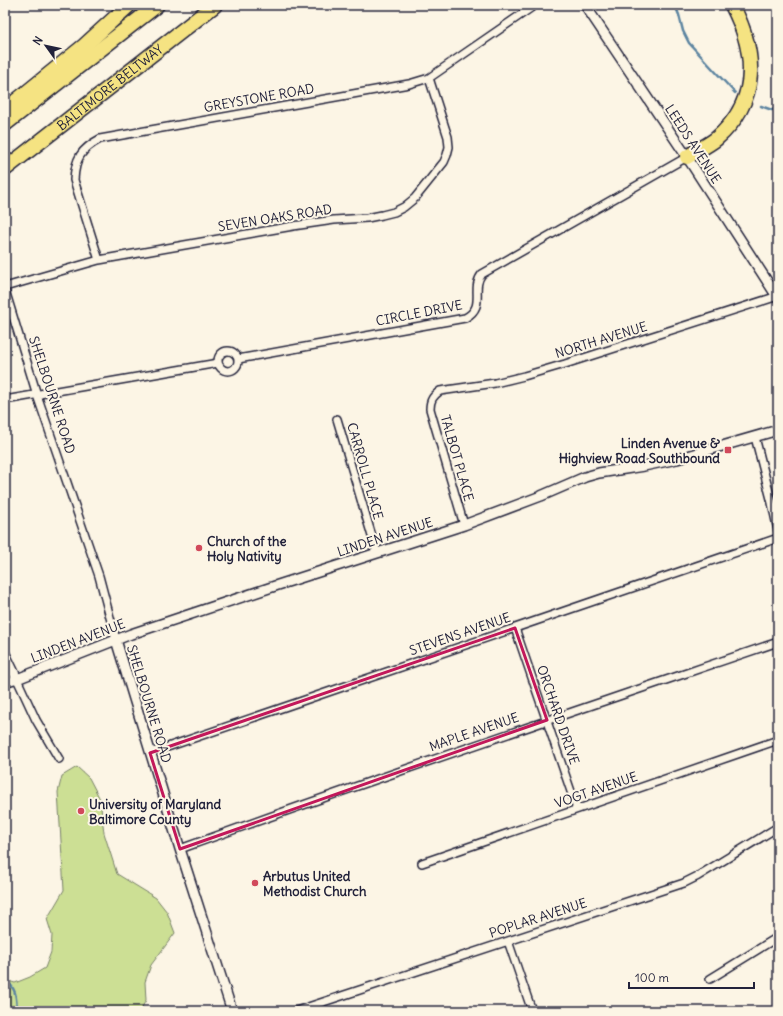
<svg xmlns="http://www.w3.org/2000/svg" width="783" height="1016" viewBox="0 0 783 1016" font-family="Delius,sans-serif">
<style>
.green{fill:#ccdf94;stroke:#778068}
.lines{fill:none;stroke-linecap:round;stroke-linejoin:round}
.stream{stroke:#5c84a0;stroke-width:2.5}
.minor-casing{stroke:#22223b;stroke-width:10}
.tertiary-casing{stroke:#22223b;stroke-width:12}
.motorway-casing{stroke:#22223b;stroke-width:17}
.minor{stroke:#fcf5e5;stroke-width:7}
.tertiary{stroke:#fcf5e5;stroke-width:9}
.motorway{stroke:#f5e382;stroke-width:14}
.marked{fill:none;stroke:#c2185b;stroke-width:3;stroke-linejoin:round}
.poi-dot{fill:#d1495b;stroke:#fcf5e5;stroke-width:1.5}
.labels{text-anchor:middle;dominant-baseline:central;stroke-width:4;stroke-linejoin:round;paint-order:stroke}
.street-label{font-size:13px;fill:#22223b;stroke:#fcf5e5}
.poi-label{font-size:13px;font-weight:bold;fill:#22223b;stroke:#fcf5e5;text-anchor:start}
</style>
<rect width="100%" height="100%" fill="#fcf5e5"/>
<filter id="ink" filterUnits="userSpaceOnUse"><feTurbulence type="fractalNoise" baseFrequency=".025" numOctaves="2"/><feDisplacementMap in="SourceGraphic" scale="8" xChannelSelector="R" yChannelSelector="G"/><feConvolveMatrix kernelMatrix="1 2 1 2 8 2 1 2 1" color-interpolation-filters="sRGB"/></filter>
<g filter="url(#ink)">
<path class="green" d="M 77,767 L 89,778 L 100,799 L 104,833 L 117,874 L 156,898 L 167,912 L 175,933 L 151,965 L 145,982 L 146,1000 L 140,1011 L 5,1011 L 5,980 L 15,983 L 30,977 L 45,968 L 51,952 L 52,935 L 47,919 L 64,890 L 58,792 L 62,776 Z"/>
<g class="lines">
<path class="stream" d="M 675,5 L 679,15 L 683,31 L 689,43 L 735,93
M 761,106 L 772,110 L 778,108
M 5,979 C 17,990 16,996 17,1011"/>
<defs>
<path id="minor" d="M 99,260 L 74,180 C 75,159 81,149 100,139 L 409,84 L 429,78 L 535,5
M 5,287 L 99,260 L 293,226 L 334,220 L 367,218 L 382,215 L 394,212 L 404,207 L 415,198 L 444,162 L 447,155 L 449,147 L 448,137 L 429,78
M 5,290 L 37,395 L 99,576 L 116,640
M218 361a10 10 0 1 1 20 0a10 10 0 1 1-20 0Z
M 238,359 L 465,318 C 487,306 470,289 482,274 L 687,157
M 5,400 L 218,363
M 337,419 L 377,553
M 755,437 L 772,503 L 778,531
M 464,525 L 430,409 C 430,400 433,396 440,391 L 495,383 L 524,376 L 565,364 L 778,296
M 515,628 L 577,809
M 5,683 L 17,679 L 36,720 L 59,759
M 150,753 L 778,538
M 180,849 C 378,777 578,710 778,642
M 422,863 L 778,740
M 508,941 L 532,1011
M 710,979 L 778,937
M 296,1011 L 684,883 L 698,876 L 778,827"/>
<path id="tertiary" d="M 585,5 L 687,157 L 778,298
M 116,640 L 180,849 L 232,1011
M 5,654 L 17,679 L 131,634 L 278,585 L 464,525 L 541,496 L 585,477 L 599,473 L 644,466 L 677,459 L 778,430"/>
<g id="motorway">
<path d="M 5,110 L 84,46 L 129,5"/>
<path d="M 5,124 L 157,5"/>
<path d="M 687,157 C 696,151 707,146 716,139 C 760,101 757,53 732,5"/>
<path id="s1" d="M 5,169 L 215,5"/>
</g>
</defs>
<use href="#minor" class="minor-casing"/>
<use href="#tertiary" class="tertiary-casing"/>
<use href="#motorway" class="motorway-casing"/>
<use href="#minor" class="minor"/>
<use href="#tertiary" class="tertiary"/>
<use href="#motorway" class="motorway"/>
</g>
</g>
<path class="marked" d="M 515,628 L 547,720 L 180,849 L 150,753 Z"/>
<g class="poi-dot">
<rect x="724" y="446" width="8" height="8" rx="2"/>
<circle cx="199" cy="548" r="4"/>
<circle cx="81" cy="811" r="4"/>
<circle cx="255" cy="883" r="4"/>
</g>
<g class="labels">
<g class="street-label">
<text stroke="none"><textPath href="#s1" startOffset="133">BALTIMORE BELTWAY</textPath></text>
<text transform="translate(259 98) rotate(-10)">GREYSTONE ROAD</text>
<text transform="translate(693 144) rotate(57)">LEEDS AVENUE</text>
<text transform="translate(275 218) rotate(-9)">SEVEN OAKS ROAD</text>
<text transform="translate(419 313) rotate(-11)">CIRCLE DRIVE</text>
<text transform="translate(601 340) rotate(-17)">NORTH AVENUE</text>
<text transform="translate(52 395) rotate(72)">SHELBOURNE ROAD</text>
<text transform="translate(457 458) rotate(74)">TALBOT PLACE</text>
<text transform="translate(365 471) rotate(74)">CARROLL PLACE</text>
<text transform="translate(385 537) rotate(-18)">LINDEN AVENUE</text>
<text transform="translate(460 634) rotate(-19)">STEVENS AVENUE</text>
<text transform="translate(78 641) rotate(-21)">LINDEN AVENUE</text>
<text transform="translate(149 704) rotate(73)">SHELBOURNE ROAD</text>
<text transform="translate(558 715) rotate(71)">ORCHARD DRIVE</text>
<text transform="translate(474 732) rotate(-19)">MAPLE AVENUE</text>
<text transform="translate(596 790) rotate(-19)">VOGT AVENUE</text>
<text transform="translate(538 918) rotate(-18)">POPLAR AVENUE</text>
</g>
<g class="poi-label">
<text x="720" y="443" text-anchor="end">Linden Avenue &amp;<tspan x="720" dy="15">Highview Road Southbound</tspan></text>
<text x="207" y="541">Church of the<tspan x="207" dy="15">Holy Nativity</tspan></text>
<text x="89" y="804">University of Maryland<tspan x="89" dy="15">Baltimore County</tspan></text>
<text x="263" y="876">Arbutus United<tspan x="263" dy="15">Methodist Church</tspan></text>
</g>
</g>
<rect width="783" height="1016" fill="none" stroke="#fcf5e5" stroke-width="20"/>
<rect x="10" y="10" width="763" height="996" fill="none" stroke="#22223b" stroke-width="1.5" filter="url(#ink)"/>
<g transform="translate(46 46) rotate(303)" stroke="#fcf5e5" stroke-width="3" paint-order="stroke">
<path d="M0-3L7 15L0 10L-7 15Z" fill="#22223b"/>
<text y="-6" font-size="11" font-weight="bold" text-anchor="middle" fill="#22223b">N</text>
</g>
<path d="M629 982v6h125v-6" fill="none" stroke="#22223b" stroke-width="2"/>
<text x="635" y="982" font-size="12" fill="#22223b" stroke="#fcf5e5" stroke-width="3" paint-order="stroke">100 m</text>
</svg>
